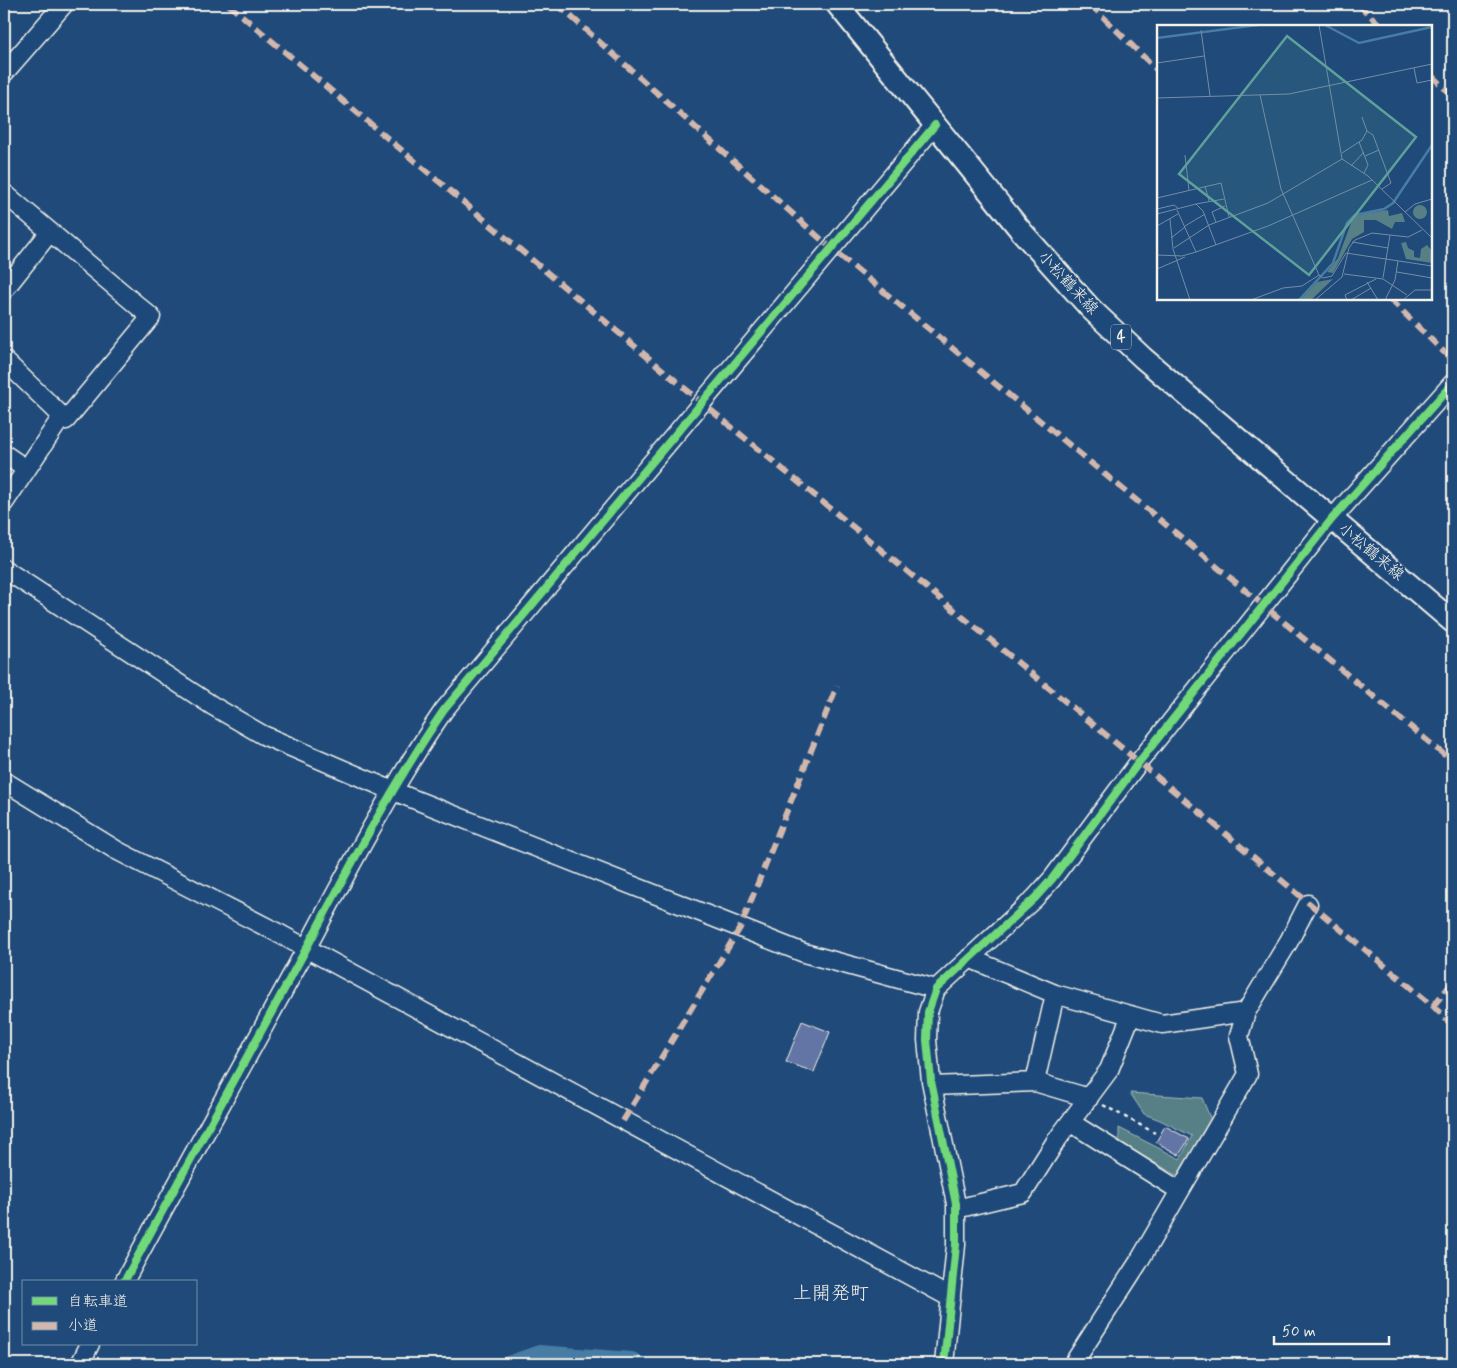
<svg xmlns="http://www.w3.org/2000/svg" width="1457" height="1368" viewBox="0 0 1457 1368" font-family="Mynerve,'Klee One',sans-serif">
<style>
.green{fill:#567f86;stroke:#a5b8b7}
.lines{fill:none;stroke-linecap:round;stroke-linejoin:round}
.canal{stroke:#477ca4;stroke-width:16}
.building{fill:#6275a4;stroke:#f4f1e8}
.minor-casing{stroke:#f4f1e8;stroke-width:21}
.major-casing{stroke:#f4f1e8;stroke-width:25}
.path{stroke:#f4f1e8;stroke-width:2.5;stroke-dasharray:4 4;stroke-linecap:butt}
.minor{stroke:#1f4a7a;stroke-width:18}
.major{stroke:#1f4a7a;stroke-width:21}
.quiet{stroke:#d1b7ad;stroke-width:6;stroke-dasharray:12 6;stroke-linecap:butt}
.cycleway-casing{stroke:#1f4a7a;stroke-width:11}
.cycleway{stroke:#71d979;stroke-width:8}
.labels{text-anchor:middle;dominant-baseline:central;stroke-width:4;stroke-linejoin:round;paint-order:stroke}
.shield{fill:#1f4a7a;stroke:#b4bfc7;stroke-width:1}
.shield-label{font-size:15px;font-weight:bold;fill:#f4f1e8}
.street-label{font-size:16px;fill:#f4f1e8;stroke:#1f4a7a}
.quarter-label{font-size:19px;fill:#f4f1e8;stroke:#1f4a7a}
.inset-river{fill:none;stroke:#477ca4;stroke-width:2.5}
.inset-road{fill:none;stroke:#748da6;stroke-width:1}
.view{fill:#5fa199;fill-opacity:0.15;stroke:#5fa199;stroke-width:2.5}
.inset-edge{fill:none;stroke:#f4f1e8;stroke-width:2.5}
</style>
<rect width="100%" height="100%" fill="#1f4a7a"/>
<filter id="ink" filterUnits="userSpaceOnUse"><feTurbulence type="fractalNoise" baseFrequency=".02" numOctaves="2"/><feDisplacementMap in="SourceGraphic" scale="10" xChannelSelector="R" yChannelSelector="G"/><feConvolveMatrix kernelMatrix="1 2 1 2 8 2 1 2 1" color-interpolation-filters="sRGB"/></filter>
<g filter="url(#ink)">
<path class="green" d="M 1130,1093 L 1202,1098 L 1211,1120 L 1182,1178 L 1119,1143 L 1119,1128 L 1180,1159 L 1192,1136 L 1160,1120 L 1144,1114 Z"/>
<g class="lines">
<path class="canal" d="M 508,1364 L 539,1353 L 632,1360 L 638,1364"/>
</g>
<path class="building" d="M 802,1021 L 830,1032 L 814,1072 L 786,1062 Z
M 1165,1126 L 1189,1139 L 1179,1155 L 1156,1142 Z"/>
<g class="lines">
<defs>
<path id="minor" d="M 4,73 L 64,4
M 4,193 L 151,317 L 66,420 L 59,421 L 4,503
M 4,290 L 50,232
M 4,360 L 66,420
M 4,454 L 26,469
M 4,569 L 213,706 L 263,735 L 393,791 L 804,953 L 936,989
M 4,781 L 116,850 L 278,933 L 951,1298
M 969,958 L 1055,994 L 1162,1024 L 1246,1012
M 1035,1082 L 1055,994
M 932,1086 L 1035,1082 L 1089,1098
M 1070,1122 L 1180,1191
M 956,1209 L 1023,1193 L 1056,1141 L 1109,1070 L 1131,1015
M 124,1282 C 184,1170 246,1060 306,949 C 349,868 392,786 444,710 L 935,125
M 80,1364 L 90,1344
M 944,1364 L 956,1245 L 956,1204 L 931,1081 L 927,1040 L 928,1012 L 936,989 L 1035,898 L 1052,879 L 1139,762 L 1332,519 L 1453,383
M 1073,1364 L 1138,1263 L 1248,1074 L 1239,1036 L 1246,1012 L 1289,941 L 1308,904"/>
<path id="major" d="M 837,4 L 1022,232 L 1091,309 L 1143,358 L 1453,622"/>
</defs>
<use href="#minor" class="minor-casing"/>
<use href="#major" class="major-casing"/>
<path class="path" d="M 1103,1105 L 1155,1133"/>
<use href="#minor" class="minor"/>
<use href="#major" class="major"/>
<path class="quiet" d="M 228,4 L 701,402 L 1139,762 L 1433,1006 L 1453,1026
M 557,4 L 831,248 L 1453,762
M 1090,4 L 1158,71
M 1358,4 L 1381,26
M 1431,75 L 1453,97
M 1390,299 L 1453,361
M 1433,1006 L 1453,982
M 623,1121 L 740,928 L 837,686"/>
<defs>
<path id="cycleway" d="M 124,1282 C 184,1170 246,1060 306,949 C 349,868 392,786 444,710 L 935,125
M 944,1364 L 956,1245 L 956,1204 L 931,1081 L 927,1040 L 928,1012 L 936,989 L 1035,898 L 1052,879 L 1139,762 L 1332,519 L 1453,383"/>
</defs>
<use href="#cycleway" class="cycleway-casing"/>
<use href="#cycleway" class="cycleway"/>
</g>
</g>
<g class="labels">
<rect class="shield" x="1111" y="324.5" width="20" height="25" rx="4"/>
<g class="shield-label">
<text x="1121" y="337">4</text>
</g>
<g class="street-label">
<text transform="translate(1068 283) rotate(47)">小松鶴来線</text>
<text transform="translate(1371 552) rotate(40)">小松鶴来線</text>
</g>
<g class="quarter-label">
<text x="831" y="1293">上開発町</text>
</g>
</g>
<g transform="translate(1157 25)">
<rect width="275" height="275" fill="#1f4a7a"/>
<path d="M256 187a7 7 0 1 1 14 0a7 7 0 1 1-14 0ZM 231,185 L 232,191 L 245,188 L 248,197 L 238,197 L 235,204 L 219,195 L 207,195 L 207,207 L 195,214 L 176,248 L 170,247 L 181,233 L 197,190 ZM 249,217 L 251,223 L 257,226 L 257,232 L 263,233 L 264,224 L 270,220 L 275,226 L 275,238 L 249,234 L 244,218 ZM 176,254 L 154,275 L 143,275 L 160,257 Z" fill="#567f86"/>
<path class="inset-river" d="M 168,0 L 202,18 L 275,2M 0,13 L 101,0M 142,275 L 176,238 L 190,198 L 198,190 L 227,184 L 236,178 L 275,120"/>
<path class="inset-road" d="M 162,0 L 185,134 L 211,151 L 275,213M 44,5 L 53,71M 0,38 L 47,31M 257,43 L 260,58 L 275,55M 103,70 L 124,164 L 162,250M 0,73 L 132,69 L 275,39M 205,92 L 210,106 L 216,110 L 234,158 L 225,164M 202,117 L 211,140 L 207,148M 185,128 L 205,115 L 210,106M 28,130 L 32,165M 208,131 L 222,125M 194,141 L 207,127M 48,161 L 52,176M 0,173 L 64,158 L 72,192M 39,179 L 67,174M 0,184 L 17,180 L 21,183M 20,185 L 39,227M 248,187 L 258,179 L 275,174M 0,189 L 39,179 L 46,186 L 59,220M 13,194 L 16,224 L 33,275M 59,197 L 55,187 L 68,181M 0,201 L 21,189M 28,201 L 48,189M 14,213 L 28,202M 195,217 L 231,223M 17,223 L 52,200 L 111,178 L 185,134M 0,230 L 25,231 L 39,227 L 111,201 L 215,155M 0,244 L 28,232M 240,247 L 275,253M 187,249 L 226,254 L 250,270M 226,253 L 233,210M 210,257 L 221,275M 94,275 L 126,263 L 145,261 L 162,250 L 166,253 L 175,251 L 189,228 L 275,241M 158,275 L 185,252 L 192,223 L 198,215 L 215,208 L 251,212 L 265,205M 190,275 L 188,270 L 219,254M 194,275 L 214,263M 228,275 L 238,255 L 241,236M 246,275 L 258,265 L 275,265"/>
<path class="view" d="M 130,11 L 259,112 L 152,250 L 22,149 Z"/>
<rect width="275" height="275" class="inset-edge"/>
</g>
<rect width="1457" height="1368" fill="none" stroke="#1f4a7a" stroke-width="20"/>
<rect x="10" y="10" width="1437" height="1348" fill="none" stroke="#f4f1e8" stroke-width="2" filter="url(#ink)"/>
<rect x="22" y="1280" width="175" height="65" fill="#1f4a7a" stroke="#748da6"/>
<rect x="32" y="1297" width="25" height="8" fill="#71d979" stroke="#748da6"/>
<text x="68" y="1306" font-size="15" fill="#f4f1e8">自転車道</text>
<rect x="32" y="1322" width="25" height="8" fill="#d1b7ad" stroke="#748da6"/>
<text x="68" y="1330" font-size="15" fill="#f4f1e8">小道</text>
<path d="M1274 1336v8h115v-8" fill="none" stroke="#f4f1e8" stroke-width="2.5"/>
<text x="1282" y="1336" font-size="15" fill="#f4f1e8" stroke="#1f4a7a" stroke-width="4" paint-order="stroke">50 m</text>
</svg>
